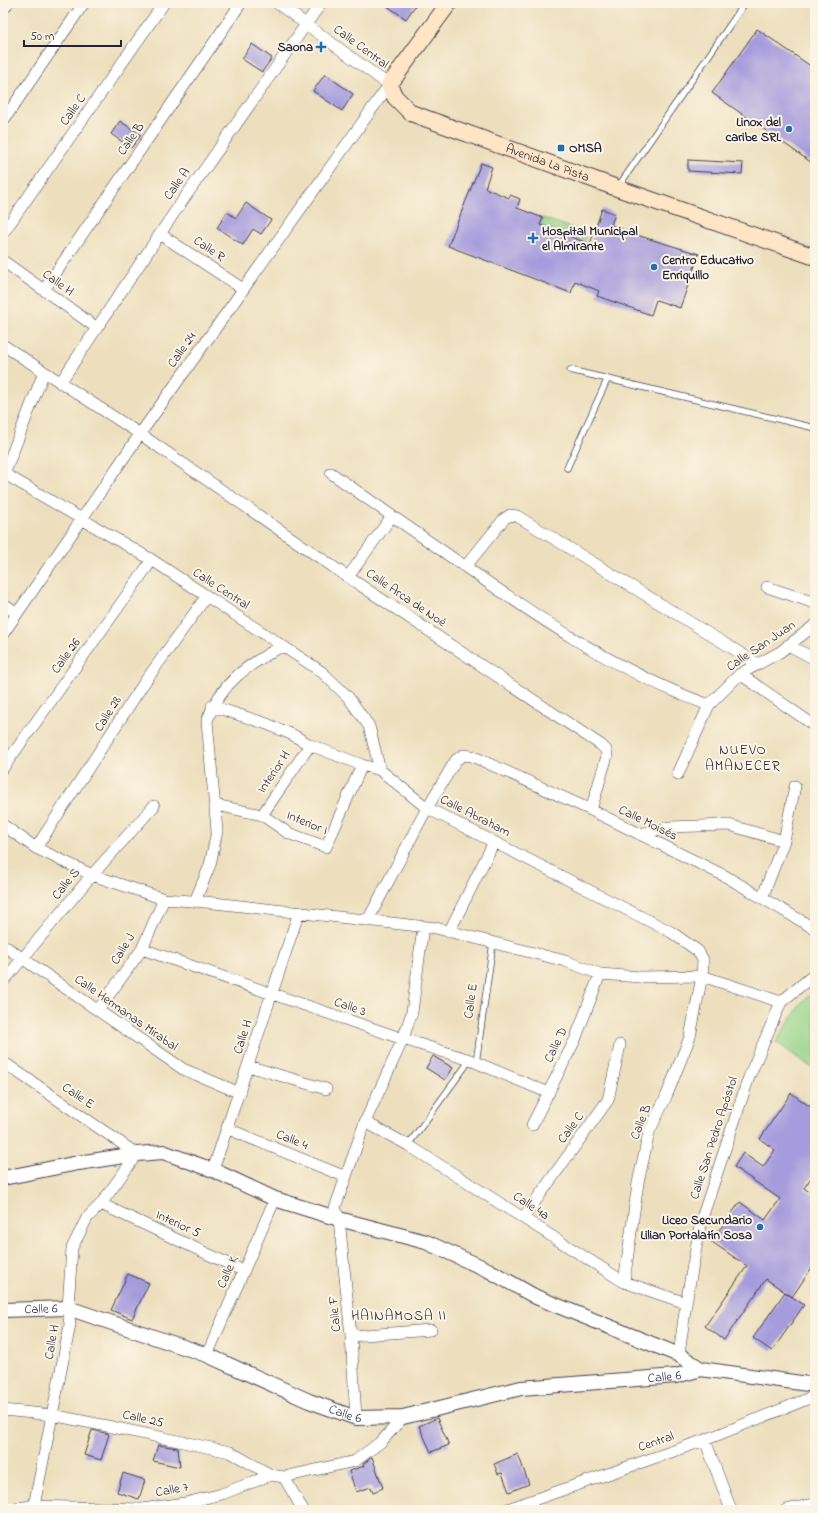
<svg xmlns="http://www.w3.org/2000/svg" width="818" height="1513" viewBox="0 0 818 1513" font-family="'Indie Flower',sans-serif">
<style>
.green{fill:#97d489;stroke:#5c7b62}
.building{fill:#a69cdd}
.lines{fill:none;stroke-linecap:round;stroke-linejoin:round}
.service-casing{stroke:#403e4e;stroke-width:7}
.minor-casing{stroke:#403e4e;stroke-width:12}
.tertiary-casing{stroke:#403e4e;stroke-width:16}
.secondary-casing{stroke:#403e4e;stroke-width:18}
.service{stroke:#fff;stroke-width:5.5}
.minor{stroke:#fff;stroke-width:11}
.tertiary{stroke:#fff;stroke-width:14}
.secondary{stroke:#fde5c5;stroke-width:16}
.poi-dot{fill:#1f6fb2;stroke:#fcf5e5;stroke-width:1.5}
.labels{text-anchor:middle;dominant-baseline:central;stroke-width:4;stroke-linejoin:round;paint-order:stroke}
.poi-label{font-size:13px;font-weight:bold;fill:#22223b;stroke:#fcf5e5;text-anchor:end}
.street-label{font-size:13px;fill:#22223b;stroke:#fcf5e5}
.neighbourhood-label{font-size:14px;letter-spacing:1px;fill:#22223b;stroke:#fcf5e5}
</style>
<rect width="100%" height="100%" fill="#fcf5e5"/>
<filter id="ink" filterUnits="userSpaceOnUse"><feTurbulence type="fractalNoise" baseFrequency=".025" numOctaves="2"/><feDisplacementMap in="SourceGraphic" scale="8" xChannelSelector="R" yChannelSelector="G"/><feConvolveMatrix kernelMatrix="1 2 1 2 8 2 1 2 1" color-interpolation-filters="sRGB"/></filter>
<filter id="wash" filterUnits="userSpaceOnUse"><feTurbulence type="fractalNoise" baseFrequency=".012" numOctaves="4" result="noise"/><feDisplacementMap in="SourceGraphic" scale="16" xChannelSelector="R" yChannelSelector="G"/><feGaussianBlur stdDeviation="0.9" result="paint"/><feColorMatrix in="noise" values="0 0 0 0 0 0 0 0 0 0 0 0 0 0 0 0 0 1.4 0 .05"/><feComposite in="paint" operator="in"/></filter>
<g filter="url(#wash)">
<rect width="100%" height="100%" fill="#eddfbd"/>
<path class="green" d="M 543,218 L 583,232 L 586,239 L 584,242 L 540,225 Z
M 815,990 L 815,1070 L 776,1042 L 802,1002 Z"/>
<g id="blocks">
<path class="building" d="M 383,3 L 417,3 L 406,19 Z
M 757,29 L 815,69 L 815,165 L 712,93 Z
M 252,44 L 272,58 L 262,72 L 242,59 Z
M 325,74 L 353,94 L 342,111 L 313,91 Z
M 120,121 L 141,135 L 131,148 L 111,134 Z
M 688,160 L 743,163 L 742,174 L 688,171 Z
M 481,163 L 492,167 L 485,188 L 509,198 L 510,195 L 520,199 L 517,208 L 543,218 L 540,225 L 590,244 L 602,209 L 615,214 L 611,225 L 643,237 L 699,254 L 680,308 L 656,300 L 651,315 L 597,296 L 599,291 L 575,281 L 571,293 L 448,246 Z
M 246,203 L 271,220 L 261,234 L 253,229 L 243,245 L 217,228 L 227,212 L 236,218 Z
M 433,1056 L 453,1068 L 445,1080 L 426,1068 Z
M 791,1093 L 815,1110 L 815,1172 L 804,1188 L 815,1196 L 815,1263 L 792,1297 L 766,1279 L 724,1340 L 705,1326 L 747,1266 L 709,1240 L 715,1231 L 717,1233 L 740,1202 L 765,1220 L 780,1199 L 734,1167 L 743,1153 L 763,1167 L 775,1150 L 760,1139 Z
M 128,1274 L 149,1283 L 132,1319 L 111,1310 Z
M 785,1292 L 804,1305 L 772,1351 L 753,1338 Z
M 437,1418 L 449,1445 L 431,1452 L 419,1426 Z
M 92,1430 L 109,1434 L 101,1460 L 84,1455 Z
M 158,1445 L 178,1448 L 180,1467 L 153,1461 Z
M 518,1454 L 529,1484 L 509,1492 L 502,1473 L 498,1474 L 494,1464 Z
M 372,1457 L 383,1488 L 373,1492 L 371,1487 L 356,1492 L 349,1471 L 364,1466 L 363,1464 Z
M 123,1473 L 145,1480 L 139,1499 L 117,1492 Z"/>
</g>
</g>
<g filter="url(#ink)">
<use href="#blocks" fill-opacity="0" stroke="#403e4e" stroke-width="1"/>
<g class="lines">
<defs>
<path id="service" d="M 618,187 L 745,3
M 570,370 L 815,428
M 567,468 L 607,380
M 476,1063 L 493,943
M 408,1145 L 470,1060"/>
<path id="minor" d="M 3,10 L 8,3
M 3,121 L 84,3
M 3,233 L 164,3
M 160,234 L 243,289
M 3,261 L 97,328
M 44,290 L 241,3
M 3,345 L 140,434 L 348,577 L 601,745 L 606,750 L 607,756 L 591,810
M 60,383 L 174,213 L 321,3
M 3,473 L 152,560 L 322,672 L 348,697 L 369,726 L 380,770
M 331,473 L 392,516 L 348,577
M 3,477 L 44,372
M 392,516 C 492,584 594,664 709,705
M 466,566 L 504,519 L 510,515 L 517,516 L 758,664
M 767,587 L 815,603
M 3,604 L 17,613
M 3,634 L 140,434 L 389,85 L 277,3
M 788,645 L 815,659
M 740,674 L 815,726
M 212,706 L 267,724 L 293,735 L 310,745 L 362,765 L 380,770 L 427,808 L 671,932 L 698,951 L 703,960 L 702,976 L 690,1037 L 666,1097 L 649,1132 L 638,1183 L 624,1282
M 3,768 L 152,560
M 678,774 L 709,705 L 740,674 L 780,652 L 815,625
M 216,805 L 262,815 L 288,833 L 326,847 L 362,765
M 262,815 L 310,745
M 3,825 L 36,848 L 92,875 L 164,899 L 205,902 L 436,928 L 565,961 L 600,974 L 640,977 L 702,976 L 781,1002
M 639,834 L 669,827 L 729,825 L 784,841
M 36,848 L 144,683 L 206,597
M 762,898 L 784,841 L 795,786
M 195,901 L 210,865 L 217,831 L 207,721 C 221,682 248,665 282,646
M 368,920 L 427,808 L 456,760 L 463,755 L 472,756 L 591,810 L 725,876 L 815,929
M 449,932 L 494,842
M 3,945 L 183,1069 L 240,1093
M 142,949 L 403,1039 L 470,1060 L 549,1093
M 3,982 L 92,875 L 154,806
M 98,1010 L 142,949 L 164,899
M 3,1062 L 137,1154 L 101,1204 L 87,1218 L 72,1248 L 68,1308 L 70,1325 L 34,1506
M 248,1066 L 326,1089
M 365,1122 L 408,1145 L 624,1282 L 686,1303
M 532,1125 L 575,1040 L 600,974
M 228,1129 L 346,1177
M 213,1170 L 299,912
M 101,1204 L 244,1271
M 524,1217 L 608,1100 L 620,1045
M 351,1336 L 431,1330
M 207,1355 L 275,1199
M 679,1355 L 686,1303 L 701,1221 L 749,1077 L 781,1002 L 815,974
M 3,1410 L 52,1415 L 112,1427 L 230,1452 L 271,1475 L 284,1477 L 355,1461 L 382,1441 L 403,1417
M 356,1418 L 351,1336 L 339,1219 L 335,1208 L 365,1122 L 403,1039 L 412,1012 L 423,927
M 705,1440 L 731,1510
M 284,1477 L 303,1510
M 3,1509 L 34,1506 L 142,1509 L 185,1503 L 222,1494 L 271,1475
M 505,1510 L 705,1440 L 815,1396
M 786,1510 L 815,1504"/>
<g id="tertiary">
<path d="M 3,1178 L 78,1163 L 137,1154 L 163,1152 L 213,1170 L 275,1199 L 339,1219 L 426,1242 L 488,1270 L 536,1297 L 679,1355 L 701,1369 L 815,1385"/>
<path id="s1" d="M 3,1310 L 68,1308 L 207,1355 L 309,1401 L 356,1418 L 403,1417 L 521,1388 L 676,1376 L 701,1369"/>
</g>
<g id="secondary">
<path id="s2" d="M 449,3 L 389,85 L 395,97 L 411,113 L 617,188 L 815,257"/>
</g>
</defs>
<use href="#service" class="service-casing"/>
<use href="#minor" class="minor-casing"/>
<use href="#tertiary" class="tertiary-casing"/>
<use href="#secondary" class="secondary-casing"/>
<use href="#service" class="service"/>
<use href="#minor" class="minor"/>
<use href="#tertiary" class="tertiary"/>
<use href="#secondary" class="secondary"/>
</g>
</g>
<g class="poi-dot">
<path d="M319 41h4v4h4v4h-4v4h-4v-4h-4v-4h4z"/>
<circle cx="789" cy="129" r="4"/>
<rect x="557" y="144" width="8" height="8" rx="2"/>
<path d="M531 232h4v4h4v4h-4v4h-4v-4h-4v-4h4z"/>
<circle cx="654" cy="267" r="4"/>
<circle cx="760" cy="1227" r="4"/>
</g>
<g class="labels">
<g class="poi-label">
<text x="313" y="47">Saona</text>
<text x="781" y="122">Linox del<tspan x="781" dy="15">caribe SRL</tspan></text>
<text x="569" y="148" text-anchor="start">OMSA</text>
<text x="542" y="231" text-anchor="start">Hospital Municipal<tspan x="542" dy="15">el Almirante</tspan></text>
<text x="662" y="260" text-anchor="start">Centro Educativo<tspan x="662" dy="15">Enriquillo</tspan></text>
<text x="752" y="1220">Liceo Secundario<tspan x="752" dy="15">Lilian Portalatín Sosa</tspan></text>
</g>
<g class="street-label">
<text transform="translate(361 47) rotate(36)">Calle Central</text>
<text transform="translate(73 110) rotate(-55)">Calle C</text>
<text transform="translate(131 139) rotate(-55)">Calle B</text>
<text stroke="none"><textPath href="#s2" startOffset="283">Avenida La Pista</textPath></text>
<text transform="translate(177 184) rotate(-55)">Calle A</text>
<text transform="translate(209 249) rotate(34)">Calle R</text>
<text transform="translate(58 283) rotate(36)">Calle H</text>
<text transform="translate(182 350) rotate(-55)">Calle 24</text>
<text transform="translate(221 589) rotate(33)">Calle Central</text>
<text transform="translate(406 598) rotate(34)">Calle Arca de Noé</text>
<text transform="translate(761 646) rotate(-34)">Calle San Juan</text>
<text transform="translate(66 656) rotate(-54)">Calle 26</text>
<text transform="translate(108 714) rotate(-58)">Calle 28</text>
<text transform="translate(274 772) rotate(-56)">Interior H</text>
<text transform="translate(475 816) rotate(27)">Calle Abraham</text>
<text transform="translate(307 823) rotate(23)">Interior I</text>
<text transform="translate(648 823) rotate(26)">Calle Moisés</text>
<text transform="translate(66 884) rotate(-51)">Calle S</text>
<text transform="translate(123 949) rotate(-58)">Calle J</text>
<text transform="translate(471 1001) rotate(-82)">Calle E</text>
<text transform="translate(350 1007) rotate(19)">Calle 3</text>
<text transform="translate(126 1013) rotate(35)">Calle Hermanas Mirabal</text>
<text transform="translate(243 1037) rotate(-72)">Calle H</text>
<text transform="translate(556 1045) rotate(-65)">Calle D</text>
<text transform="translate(78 1096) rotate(34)">Calle E</text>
<text transform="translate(641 1122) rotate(-69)">Calle B</text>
<text transform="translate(571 1128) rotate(-54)">Calle C</text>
<text transform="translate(714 1138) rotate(-72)">Calle San Pedro Apóstol</text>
<text transform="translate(292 1140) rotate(22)">Calle 4</text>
<text transform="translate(531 1206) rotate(33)">Calle 4a</text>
<text transform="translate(178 1224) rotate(25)">Interior 5</text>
<text transform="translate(228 1272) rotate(-66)">Calle K</text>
<text stroke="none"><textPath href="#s1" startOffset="38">Calle 6</textPath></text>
<text transform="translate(335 1314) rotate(-96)">Calle F</text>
<text transform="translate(52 1342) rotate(-80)">Calle H</text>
<text stroke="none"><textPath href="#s1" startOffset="686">Calle 6</textPath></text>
<text stroke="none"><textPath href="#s1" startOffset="362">Calle 6</textPath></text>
<text transform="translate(143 1419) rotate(12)">Calle 25</text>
<text transform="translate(656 1442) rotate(-19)">Central</text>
<text transform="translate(172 1490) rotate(-10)">Calle 7</text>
</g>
<g class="neighbourhood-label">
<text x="743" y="750">NUEVO<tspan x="743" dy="16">AMANECER</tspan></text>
<text x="399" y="1316">HAINAMOSA II</text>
</g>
</g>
<rect width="818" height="1513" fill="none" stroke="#fcf5e5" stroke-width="16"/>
<path d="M24 40v6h97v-6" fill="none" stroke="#22223b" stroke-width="2"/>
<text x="30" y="40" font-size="12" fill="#22223b" stroke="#fcf5e5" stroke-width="3" paint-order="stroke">50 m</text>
</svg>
